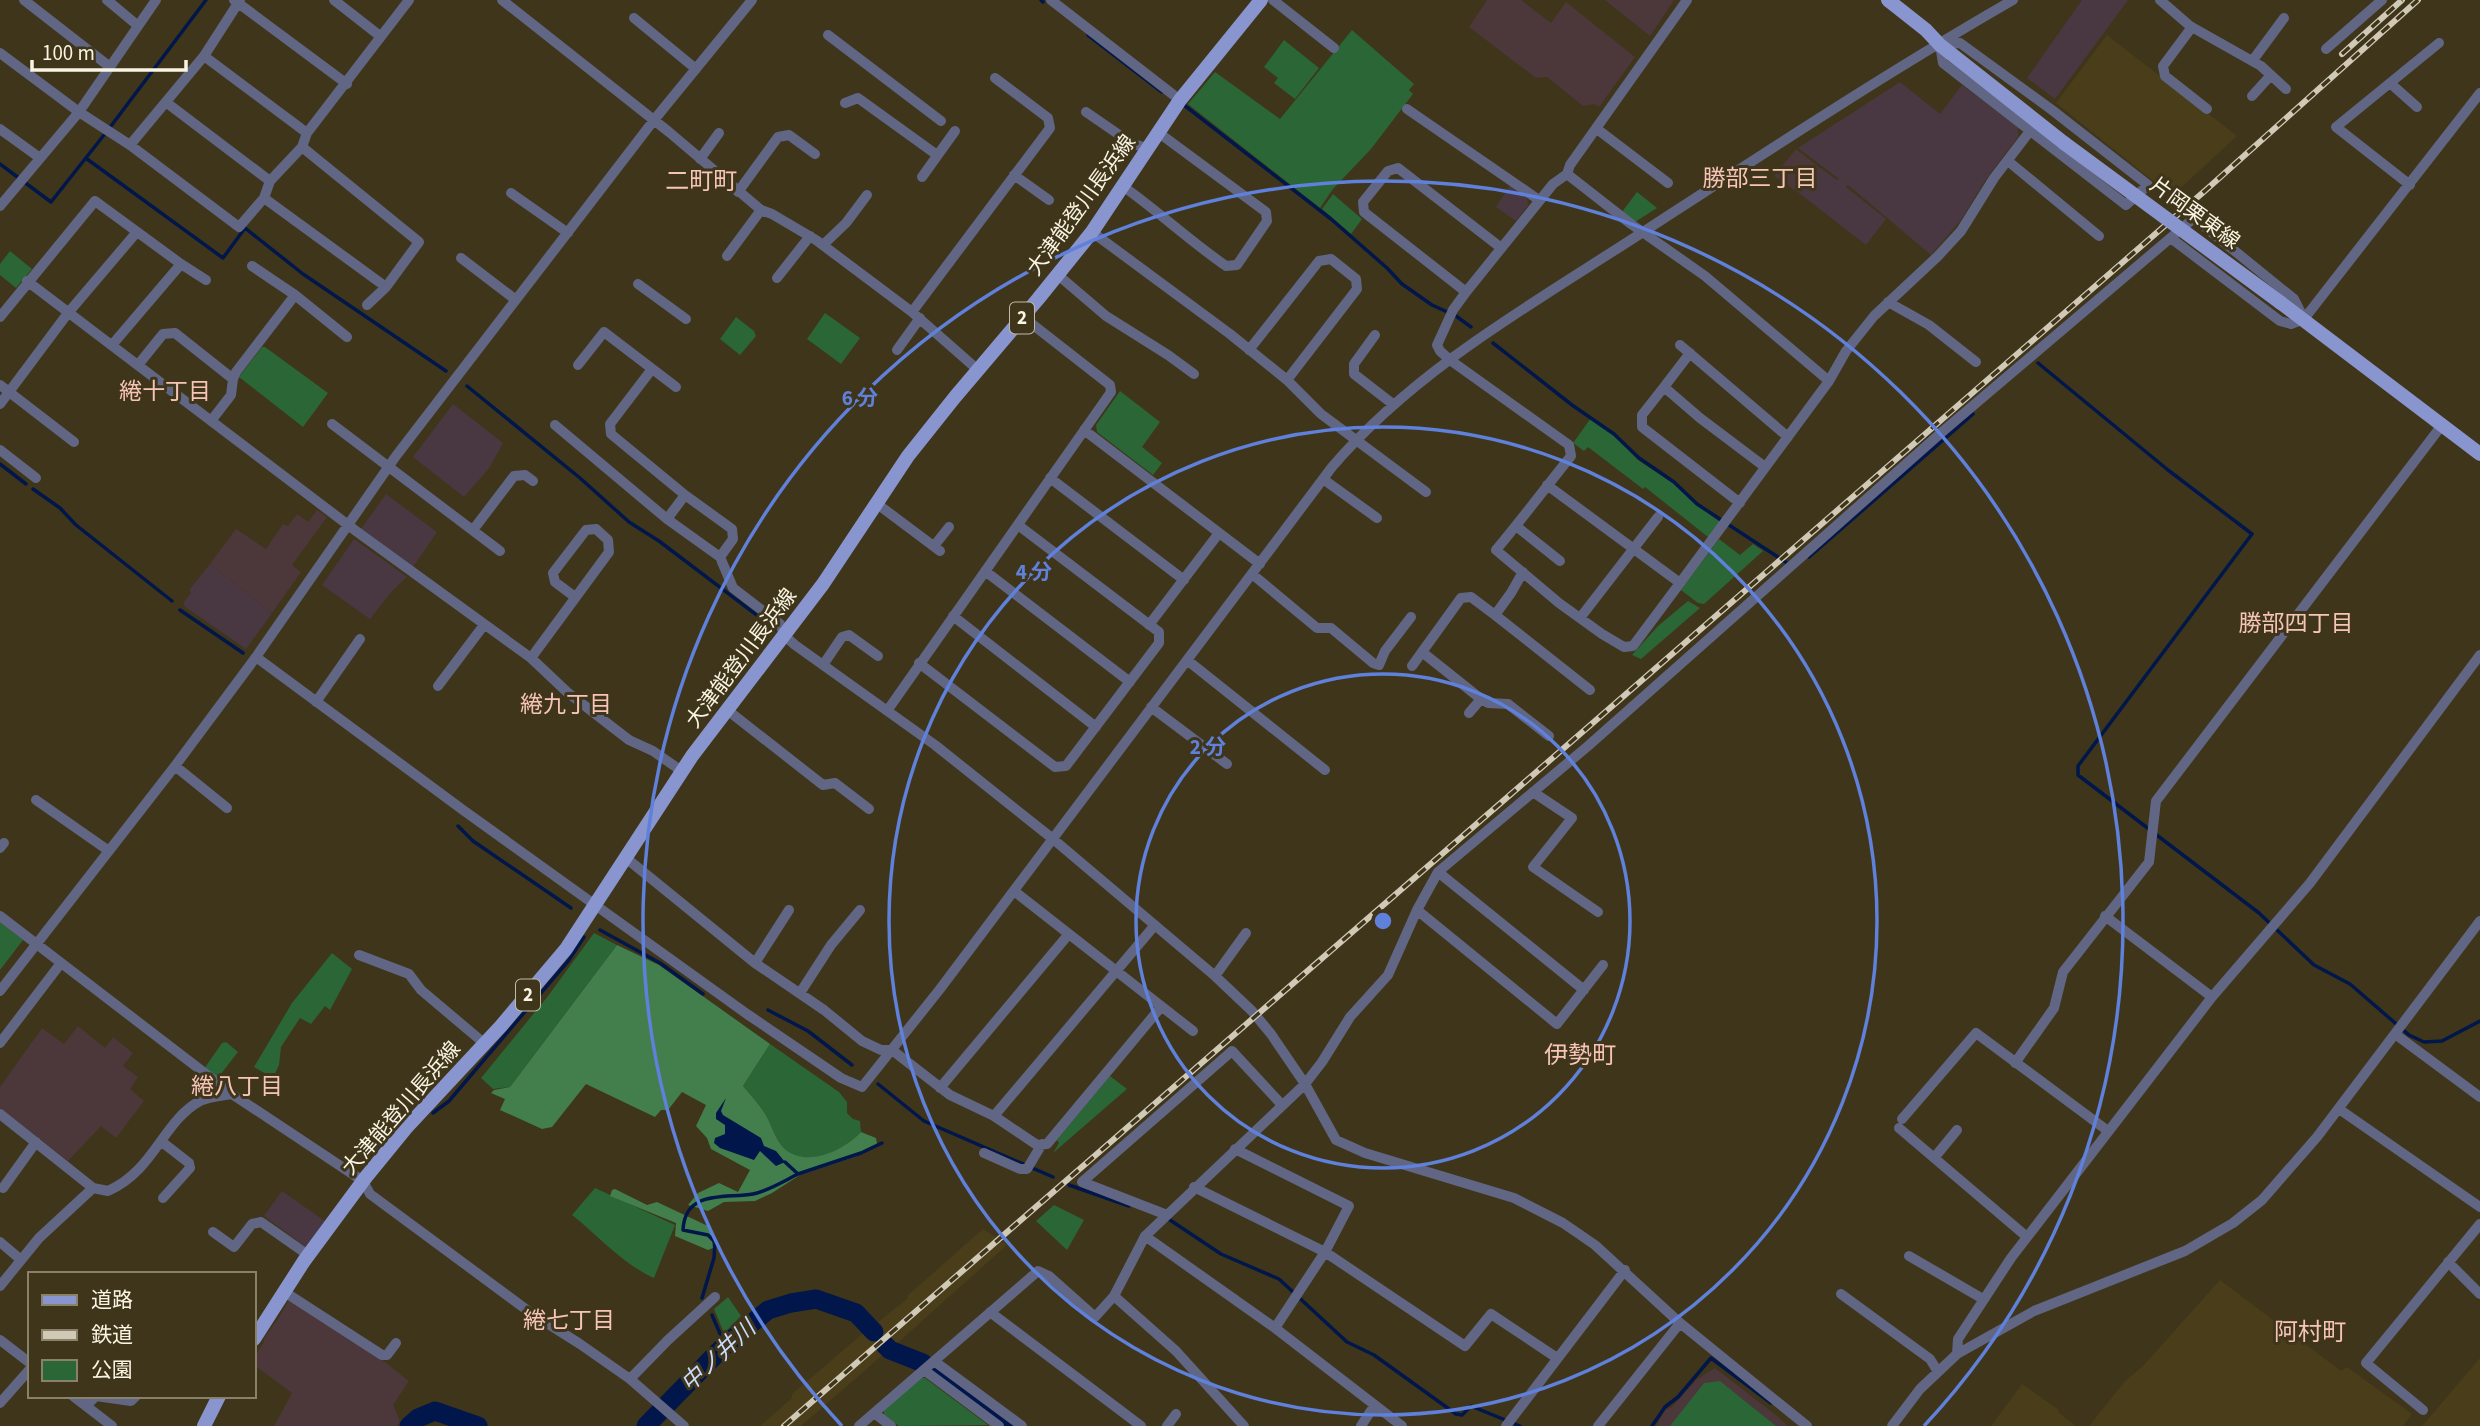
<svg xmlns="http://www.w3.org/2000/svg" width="2480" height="1426" viewBox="0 0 2480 1426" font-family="'Source Sans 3','Noto Sans JP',sans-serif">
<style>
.commercial{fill:#493842}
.built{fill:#4a3d1a}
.education{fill:#4c373a}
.green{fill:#2a6636}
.forest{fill:#427f4c}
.water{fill:#01174b}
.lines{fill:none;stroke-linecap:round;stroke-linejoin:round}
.stream{stroke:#01174b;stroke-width:3.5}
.river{stroke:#01174b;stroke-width:19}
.minor{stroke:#606683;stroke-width:10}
.major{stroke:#8995ce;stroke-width:14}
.rail-casing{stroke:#d0c9b6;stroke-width:6}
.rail{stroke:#3f351a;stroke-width:3.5;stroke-dasharray:10;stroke-linecap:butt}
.major-bridge{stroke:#8995ce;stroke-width:14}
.ring{fill:none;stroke:#5f80db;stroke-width:3.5}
.labels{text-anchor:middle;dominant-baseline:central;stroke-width:6;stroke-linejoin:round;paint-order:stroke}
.shield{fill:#3f351a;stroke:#c2bba7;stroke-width:2}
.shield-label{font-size:19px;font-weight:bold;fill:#faf4e3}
.street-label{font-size:21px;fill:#faf4e3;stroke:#3f351a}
.neighbourhood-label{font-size:23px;fill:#f7c5b8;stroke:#3f351a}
.water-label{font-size:23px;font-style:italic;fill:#c9dcff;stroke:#3f351a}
.quarter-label{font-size:24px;fill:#f7c5b8;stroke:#3f351a}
.centre{fill:#5f80db;stroke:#3f351a;stroke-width:3.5}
.ring-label{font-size:21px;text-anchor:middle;font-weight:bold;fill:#5f80db;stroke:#3f351a;stroke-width:6;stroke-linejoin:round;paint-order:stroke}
</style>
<rect width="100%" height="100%" fill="#3f351a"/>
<path class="commercial" d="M 2082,0 L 2128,0 L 2055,99 L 2027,78 Z
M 1900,82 L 1940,114 L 1962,85 L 2018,127 L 2018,137 L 1986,179 L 1961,220 L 1931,255 L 1848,185 L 1846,187 L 1886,219 L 1866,245 L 1799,193 L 1819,167 L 1837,180 L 1839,179 L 1798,148 Z
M 1510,185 L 1527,197 L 1528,205 L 1516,221 L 1496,207 Z
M 453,404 L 503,443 L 490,467 L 464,497 L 413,457 Z
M 386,494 L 437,532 L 413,567 L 361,529 Z
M 354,539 L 407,577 L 392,591 L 370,619 L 322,585 Z
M 210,564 L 272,613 L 246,649 L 184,606 L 184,602 L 191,593 L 190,589 Z
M 282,1191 L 326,1222 L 307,1248 L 264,1216 Z"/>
<path class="built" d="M 2107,35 L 2237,136 L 2172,196 L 2056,103 Z
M 983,1229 L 1007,1245 L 894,1346 L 889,1340 L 881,1346 L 886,1352 L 801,1426 L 760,1426 L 792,1398 L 792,1394 L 861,1335 L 867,1331 L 871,1331 L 872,1335 L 878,1330 L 876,1324 L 908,1298 L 907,1296 Z
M 2220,1280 L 2341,1371 L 2347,1367 L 2412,1414 L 2403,1426 L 2089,1426 L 2125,1381 L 2143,1366 Z
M 2480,1358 L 2480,1426 L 2422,1426 Z
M 2022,1384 L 2059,1410 L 2058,1412 L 2076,1426 L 1991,1426 Z"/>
<path class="education" d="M 1487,0 L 1521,0 L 1551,23 L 1566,2 L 1635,57 L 1599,107 L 1594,104 L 1583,106 L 1547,77 L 1536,78 L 1469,27 Z
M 1605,0 L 1674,0 L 1650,36 Z
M 1796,149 L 1819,167 L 1799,193 L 1774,176 Z
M 317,510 L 327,517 L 292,565 L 301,572 L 272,613 L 210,564 L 236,529 L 266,549 L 283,524 L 288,526 L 297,514 L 308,522 Z
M 78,1026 L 105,1048 L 113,1037 L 133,1053 L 123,1066 L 138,1077 L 130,1089 L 144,1101 L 116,1138 L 101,1126 L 68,1161 L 0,1108 L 0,1087 L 42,1028 L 64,1044 Z
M 290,1298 L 381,1359 L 409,1381 L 393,1405 L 400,1421 L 397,1426 L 274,1426 L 292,1393 L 254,1365 L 254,1358 L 264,1342 L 264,1338 L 278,1319 Z
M 1715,1368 L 1777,1416 L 1788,1426 L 1656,1426 L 1665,1410 L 1672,1407 L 1696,1380 Z"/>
<path class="green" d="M 1352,30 L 1414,84 L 1409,90 L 1413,94 L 1371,149 L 1333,189 L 1320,208 L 1188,104 L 1215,72 L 1280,119 Z
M 1284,40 L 1319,68 L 1295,99 L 1274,83 L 1278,78 L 1264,67 Z
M 1637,192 L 1657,208 L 1635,222 L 1622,212 Z
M 1333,194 L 1362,219 L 1351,234 L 1322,209 Z
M 10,251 L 32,269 L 16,288 L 0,275 L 0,264 Z
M 825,313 L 860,338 L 841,364 L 807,339 Z
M 736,317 L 754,331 L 756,336 L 740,355 L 720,339 Z
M 262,347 L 265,347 L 328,393 L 303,427 L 239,377 Z
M 1120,391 L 1160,422 L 1142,447 L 1162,463 L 1153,475 L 1097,432 L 1096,425 Z
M 1591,418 L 1615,436 L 1638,460 L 1673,483 L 1698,506 L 1720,522 L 1708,537 L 1645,487 L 1643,489 L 1588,447 L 1584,451 L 1573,443 Z
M 1719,539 L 1740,555 L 1753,544 L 1763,551 L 1704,604 L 1698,603 L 1681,590 Z
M 1688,601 L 1700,608 L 1641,659 L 1632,655 L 1658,626 Z
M 0,922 L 23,940 L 0,970 Z
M 594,933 L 617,945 L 510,1087 L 493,1089 L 481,1078 L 548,996 Z
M 332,953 L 352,969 L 330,1010 L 325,1006 L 311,1024 L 300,1018 L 281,1047 L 279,1065 L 273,1078 L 254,1067 L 292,1003 Z
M 226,1042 L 238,1052 L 217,1079 L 206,1071 L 206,1066 L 222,1043 Z
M 770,1044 L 839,1092 L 847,1102 L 847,1113 L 853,1119 L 860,1121 L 861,1132 C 845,1149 809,1169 786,1150 C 775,1141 772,1124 764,1112 C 758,1103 750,1094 743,1086 Z
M 1110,1076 L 1127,1089 L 1053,1153 L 1059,1143 L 1057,1140 Z
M 595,1188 L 675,1225 L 654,1278 C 621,1263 600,1237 572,1215 Z
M 1054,1205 L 1084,1220 L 1067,1250 L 1036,1221 Z
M 728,1297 L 741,1316 L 724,1333 L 714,1309 Z
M 920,1378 L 925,1378 L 988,1425 L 899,1426 L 884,1415 L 884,1410 Z
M 1720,1381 L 1776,1426 L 1670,1426 L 1704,1383 Z"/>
<path class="forest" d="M 617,945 L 659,965 L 770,1044 L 743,1086 C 750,1094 758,1103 764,1112 C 772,1124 775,1141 786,1150 C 809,1168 845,1149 861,1132 L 876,1138 L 877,1144 L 855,1157 L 800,1175 L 772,1193 L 755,1201 L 724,1202 L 708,1211 L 688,1205 L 698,1193 L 719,1183 L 738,1192 L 750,1170 L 711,1149 L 707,1138 L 696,1126 L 706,1105 L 682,1092 L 668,1110 L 661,1110 L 655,1117 L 586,1084 L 552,1127 L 542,1129 L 500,1110 L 505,1099 L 491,1093 L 494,1090 L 510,1087 Z
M 615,1189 L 647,1205 L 657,1202 L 710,1227 L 713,1248 L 708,1250 L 675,1236 L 676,1223 L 610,1196 L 612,1190 Z"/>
<path class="water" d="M 726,1098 L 721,1111 L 723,1115 L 761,1138 L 764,1146 L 776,1151 L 785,1162 L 776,1166 L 760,1151 L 754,1160 L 720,1148 L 714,1143 L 715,1138 L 725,1134 L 725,1125 L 716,1119 L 716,1113 Z"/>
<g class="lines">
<path class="stream" d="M 1041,0 L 1043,2
M 1088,35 L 1162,92
M 1184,105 L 1331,219 L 1387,268 L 1402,284 L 1432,305 L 1456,316 L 1471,327
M 111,126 L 206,0
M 87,159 L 223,258 L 245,228 L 303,274 L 446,371
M 0,164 L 51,202 L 104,135
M 1493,343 L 1572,405 L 1614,434 L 1639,458 L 1674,482 L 1697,504 L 1787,563
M 2038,363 L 2168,470 L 2252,534 L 2078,766 L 2078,775 L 2259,913 L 2314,965 L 2350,984 L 2409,1035 L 2424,1042 L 2442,1041 L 2480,1021
M 467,386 L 580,478 L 629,522 L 659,541 L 775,629
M 0,464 L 26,484
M 33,489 L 60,508 L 76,525 L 172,601
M 1809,557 L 1973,414
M 180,610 L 243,653
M 458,826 L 473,841 L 571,908
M 600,930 L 660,963 L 703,994
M 768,1010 L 808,1031 L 852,1065
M 878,1084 L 924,1121 L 1053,1177
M 433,1113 L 449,1101 L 466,1081 L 569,960 L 584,937
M 785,1162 L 798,1174 L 861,1153 L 882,1143
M 1069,1185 L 1129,1206
M 1167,1218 L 1221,1254 L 1279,1279 L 1347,1342 L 1374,1355 L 1456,1414 L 1462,1415 L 1471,1406 L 1520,1426
M 702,1298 L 714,1258 L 715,1242 L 708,1235 L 683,1230 C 685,1189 726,1199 753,1194 C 768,1191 784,1181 798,1174
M 712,1315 L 725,1345
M 1652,1426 L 1665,1407 L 1678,1397 L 1711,1358 L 1771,1403"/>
<path class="river" d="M 885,1345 L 890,1350 L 923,1363
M 937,1371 L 1010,1426
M 409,1426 L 418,1418 L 435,1411 L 478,1426
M 646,1426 L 725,1345 L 768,1310 L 791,1303 L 816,1299 L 856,1313 L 874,1332"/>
<path class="minor" d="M 24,0 L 110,67
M 107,0 L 137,25
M 234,0 L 347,84
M 334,0 L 380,36
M 502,0 L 669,132 L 761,210 L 772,214 L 816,240 L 912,312 L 978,370
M 1051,0 L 1180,100
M 1273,0 L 1334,48
M 2160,0 L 2190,26 L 2261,66 L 2286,89
M 634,18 L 696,69
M 2192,27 L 2163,66 L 2165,76 L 2207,109
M 828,35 L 941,121
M 1960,43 L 2052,110 L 2148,185 L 2126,205 L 1943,63 L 1940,45 Z
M 2326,49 L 2382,0
M 0,53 L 79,112 L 130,145 L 239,227 L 264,198 L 270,181 L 302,147 L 307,133 L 409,0
M 204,56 L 307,133
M 2253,60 L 2284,18
M 2390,83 L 2417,107
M 2252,96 L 2271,75
M 167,103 L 270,181
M 845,103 L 858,98 L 937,155
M 1407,109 L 1539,200
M 1086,112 L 1131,143 L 1149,149
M 0,129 L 40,158
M 1597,129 L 1668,183
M 130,145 L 204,56 L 240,0
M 302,147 L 419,242 L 386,287 L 367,305
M 700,159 L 719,133
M 2008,161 L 2099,236
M 1567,174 L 1631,224 L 1705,276 L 1829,381 L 1846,351 L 1874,316 L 1938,256 L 1961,231 L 1994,178 L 2030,131
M 1014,175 L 1049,200
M 922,177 L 955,131
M 2410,185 L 2336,127 L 2439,43
M 1124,187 C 1159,212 1190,241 1226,266 L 1237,265 L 1267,221 L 1266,212 L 1159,133
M 738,192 L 778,137 L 789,135 L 815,154
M 511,193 L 568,233
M 264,198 L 386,287
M 0,206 L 79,112 L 156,0
M 1092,232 L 1230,334 L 1287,380 L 1321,414 L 1426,492
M 2172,239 L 2280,321 L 2291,324 L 2304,319 L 2480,93
M 823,245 L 846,223 L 867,195
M 727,256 L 761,210
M 461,258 L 516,300
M 181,264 L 206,280
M 1058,275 L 1106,316 L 1168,355 L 1194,374
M 777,278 L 810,236
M 27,281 L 356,531 L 531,658 L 567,692 L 629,740 L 653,751 L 683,772
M 638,284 L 686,319
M 1466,292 L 1364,212 L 1363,202 L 1388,171 L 1398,168 L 1500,247
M 295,295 L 347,337
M 1888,302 L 1929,325 L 1976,362
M 912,312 L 1050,128 L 1048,118 L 995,78
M 0,317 L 95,201 L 181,264 L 112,345
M 1375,335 L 1354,364 L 1354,374 L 1394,405
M 1680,345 L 1788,437
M 897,350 L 920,318
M 1249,350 L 1319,261 L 1331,259 L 1356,279 L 1357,289 L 1287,380
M 1690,353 L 1664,387 L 1700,418 L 1765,467
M 138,365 L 163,334 L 175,333 L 233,379 L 231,395 L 211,421
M 578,365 L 604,332 L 676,387
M 652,369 L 610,424 L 611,434 L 685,495 L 732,529 L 733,539 L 720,557
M 233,379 L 236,372 L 295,295 L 252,266
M 0,385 L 74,442
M 1664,387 L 1642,415 L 1642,427 L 1740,503
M 0,404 L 68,313 L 136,233
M 332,424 L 500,551
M 555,425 L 667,519 L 720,557 L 733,588 L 780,624 L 785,636 L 795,645 L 935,745 L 1053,839 L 1215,976 L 1252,1011 L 1271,1034 L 1305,1084 L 1336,1140 L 1365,1153 L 1514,1198 L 1563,1223 L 1595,1245 L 1680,1323 L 1807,1426
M 1084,430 L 1260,564
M 0,450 L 36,478
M 1050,478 L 1184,580
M 1323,479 L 1377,518
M 1547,485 L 1680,583 L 1633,646 L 1624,647 L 1602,634 L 1559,603 L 1496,550 C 1522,519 1546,487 1571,456 L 1569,445 L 1450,360 L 1440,351 L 1437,345 L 1453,310 L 1466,292 L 1553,184 L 1567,174 L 1570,165 L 1687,0
M 876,503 L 940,551
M 667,519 L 685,495
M 1516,526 L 1560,561
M 473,530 L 514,476 L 525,475 L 533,481
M 934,546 L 949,527
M 985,571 L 1130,682
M 1523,572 L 1511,593 L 1495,615 L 1471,597 L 1461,598 L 1422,652 L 1481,699 L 1488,703 L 1508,704 L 1549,736
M 1252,574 L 1317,628 L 1331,628 L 1373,663 L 1379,665 L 1385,651 L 1411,617
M 1680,583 L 1829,381
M 1495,615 L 1590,690
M 953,616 L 1096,727
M 1580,618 L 1658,517
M 1149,625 L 1219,533
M 256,657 L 463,810 L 747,1014 L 841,1078 L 862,1087 L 940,989 L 1332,467 C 1416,369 1532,304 1640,234 C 1763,154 1886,73 2013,0
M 531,658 L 609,552 L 608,540 L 596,529 L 586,530 L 553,573 L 555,582 L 575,597
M 1187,660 L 1325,770
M 919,663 L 1055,767 L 1066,766 L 1159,643 L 1159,632 L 1018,525
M 823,665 L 842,637 L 849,635 L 878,656
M 1412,666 L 1422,652
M 438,686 L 484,625
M 316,702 L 360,639
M 1151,707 L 1227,764
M 726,709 L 823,785 L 835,783 L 869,809
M 887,711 L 1111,392 L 1110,385 L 1023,317
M 1469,713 L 1481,699
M 175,766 L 227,808
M 1533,792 L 1572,818 L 1533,867 L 1598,912
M 36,800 L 109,851
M 0,848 L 4,843
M 626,858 L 755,963 L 824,1010 L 862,1041 L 881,1050 L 892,1050 L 950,1095 L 994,1116 L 1037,1145 L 1047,1144 L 1161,1007
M 1438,872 L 1584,990
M 1014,891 L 1193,1031
M 1417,910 L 1557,1024 L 1603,965
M 0,916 L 232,1094 L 363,1181 L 370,1194 L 531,1313 L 580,1344 L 630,1379 L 684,1426
M 2105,916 L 2212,997
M 359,955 L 409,974 L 421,990 L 485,1044
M 755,963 L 789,910
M 1215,976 L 1246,933
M 0,991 L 175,766 L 256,657 L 396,456 L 654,120 L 752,0
M 800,993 L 831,945 L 860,910
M 2395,1034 L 2480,1097
M 0,1043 L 61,963
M 2015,1063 L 2054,1008 L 2063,972 L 2149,862 L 2156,801 L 2442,425
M 940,1088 L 1068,935
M 2339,1109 L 2480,1207
M 0,1114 L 93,1188 L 108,1191 C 154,1171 163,1121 200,1101 C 209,1097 221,1096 232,1094
M 994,1116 L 1155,925
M 1902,1119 L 1976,1033 L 2108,1131
M 1899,1128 L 2027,1237
M 162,1142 L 189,1163 L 190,1168 L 163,1198
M 1235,1149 L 1349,1206 L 1325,1252 L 1275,1328
M 984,1153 L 1020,1169 L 1027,1169 L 1042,1144
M 1934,1158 L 1957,1130
M 1194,1187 L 1325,1252 L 1465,1346 L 1491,1314 L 1557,1358
M 3,1188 L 36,1142
M 1167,1215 L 1082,1182 L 1232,1051 L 1282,1105
M 213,1232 L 234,1247 L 252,1224 L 261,1222 L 308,1255
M 1145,1236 L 1275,1328 L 1402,1426
M 0,1242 L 20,1259
M 1909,1256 L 1983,1299
M 2448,1262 L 2480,1294
M 0,1286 L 39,1238 L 93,1188
M 283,1291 L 382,1355 L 387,1355 L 396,1343
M 1841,1294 L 1930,1359 L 1938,1372
M 1114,1296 L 1176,1351 L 1244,1426
M 990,1312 L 1141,1426
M 0,1340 L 30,1363
M 1957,1354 L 1958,1339 L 2011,1258 L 2212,997 L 2310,883 L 2480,655
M 934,1361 L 1022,1426
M 924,1370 L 999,1426
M 630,1379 L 668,1340 L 715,1297
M 73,1396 L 112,1426
M 0,1403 L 30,1369
M 86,1406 L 96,1396 L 131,1401 L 136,1396
M 2423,1410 L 2366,1363 L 2480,1224
M 874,1413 L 891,1426
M 859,1426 L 1038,1271 L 1049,1276 L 1095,1317 L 1114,1296 L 1145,1236 L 1305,1084 L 1322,1062 L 1350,1017 L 1388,975 L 1417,910 L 1438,872 L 1588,746 L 1942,432 L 2194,218 L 2294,299 L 2304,319
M 1167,1426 L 1176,1414
M 1361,1426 L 1374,1406
M 1506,1426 L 1625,1270
M 1598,1426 L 1680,1323
M 1892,1426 L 1920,1389 L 1957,1354 L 2034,1311 L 2185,1251 L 2233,1223 L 2262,1200 L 2317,1137 L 2480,921"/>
<path class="major" d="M 1888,0 L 1926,30 L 1940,45 L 2064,143
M 2281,303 L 2480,454
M 254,1339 L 304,1261 L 366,1177 L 406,1128 L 501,1026 L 566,949 L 692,756 L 823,584 L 908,456 L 955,397 L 1038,299 L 1092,232 L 1180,100 L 1261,0
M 204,1426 L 219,1396"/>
<defs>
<path id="rail" d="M 2342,54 L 2402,0
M 784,1426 L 2207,189 L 2418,0"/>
</defs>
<use href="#rail" class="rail-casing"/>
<use href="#rail" class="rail"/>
<path class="major-bridge" d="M 2064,143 L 2281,303"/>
</g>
<g class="ring">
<circle cx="1383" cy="921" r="247"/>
<circle cx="1383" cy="921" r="494"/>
<path d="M842 1426A740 740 0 1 1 1924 1426"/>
</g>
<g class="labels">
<g class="shield">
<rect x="1010" y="302.5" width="24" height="31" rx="5"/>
<rect x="516" y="979.5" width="24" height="31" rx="5"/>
</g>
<g class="shield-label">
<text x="1022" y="318">2</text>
<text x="528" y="995">2</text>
</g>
<g class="street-label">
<text transform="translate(1081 205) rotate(-54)">大津能登川長浜線</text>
<text transform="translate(2195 213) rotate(36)">片岡栗東線</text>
<text transform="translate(741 658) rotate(-53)">大津能登川長浜線</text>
<text transform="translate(401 1108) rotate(-49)">大津能登川長浜線</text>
</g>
<g class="neighbourhood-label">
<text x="1760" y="178">勝部三丁目</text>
<text x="165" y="391">綣十丁目</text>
<text x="2296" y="623">勝部四丁目</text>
<text x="566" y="704">綣九丁目</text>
<text x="237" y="1086">綣八丁目</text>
<text x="569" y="1320">綣七丁目</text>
</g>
<g class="water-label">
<text transform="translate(718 1356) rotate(-43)">中ノ井川</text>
</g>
<g class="quarter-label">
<text x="701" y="181">二町町</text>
<text x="1580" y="1055">伊勢町</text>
<text x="2310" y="1332">阿村町</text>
</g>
</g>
<circle cx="1383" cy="921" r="10" class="centre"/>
<g class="ring-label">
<text x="860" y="405">6 分</text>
<text x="1034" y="579">4 分</text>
<text x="1208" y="754">2 分</text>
</g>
<rect x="28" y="1272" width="228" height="126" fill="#3f351a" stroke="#8a816a" stroke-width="2"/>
<rect x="42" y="1295" width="35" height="10" fill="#8995ce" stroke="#8a816a" stroke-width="2"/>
<text x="91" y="1307" font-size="21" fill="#faf4e3">道路</text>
<rect x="42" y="1330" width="35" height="10" fill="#d0c9b6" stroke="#8a816a" stroke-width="2"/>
<text x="91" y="1342" font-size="21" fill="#faf4e3">鉄道</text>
<rect x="42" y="1360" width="35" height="21" fill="#2a6636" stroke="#8a816a" stroke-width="2"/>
<text x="91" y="1377" font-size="21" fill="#faf4e3">公園</text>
<path d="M32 60v10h154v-10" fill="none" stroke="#faf4e3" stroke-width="3.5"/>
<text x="42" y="60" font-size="21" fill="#faf4e3" stroke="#3f351a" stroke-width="5" paint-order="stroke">100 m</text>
</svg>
